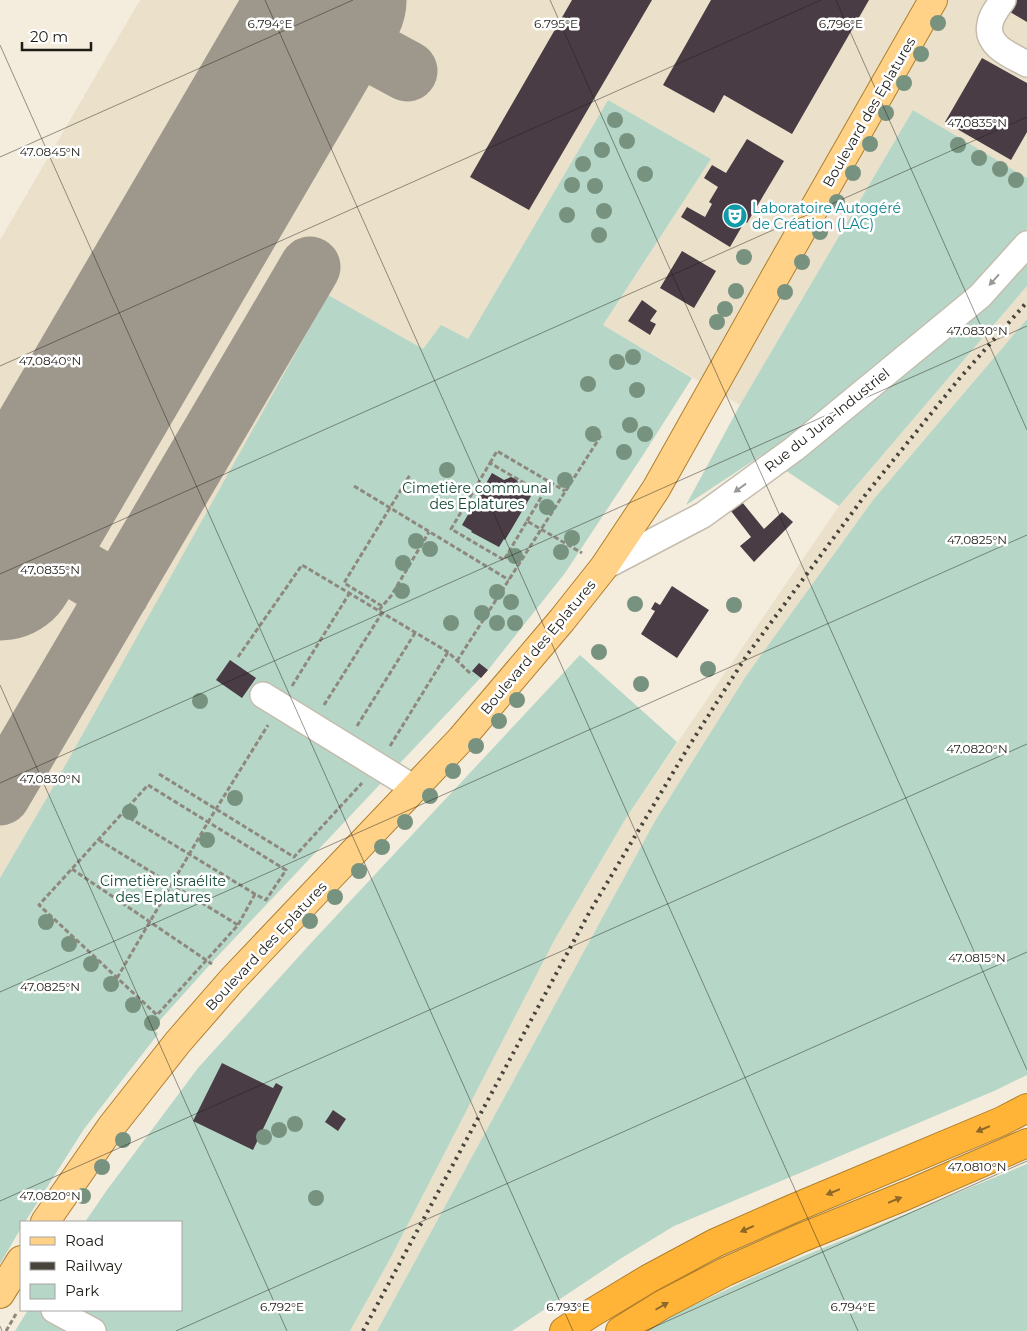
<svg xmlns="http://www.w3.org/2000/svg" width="1027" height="1331" viewBox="0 0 1027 1331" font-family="Montserrat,sans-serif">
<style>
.built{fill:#ebe0c9}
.green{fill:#b6d7c7}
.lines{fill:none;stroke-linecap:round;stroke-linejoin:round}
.taxiway{stroke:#9e988c;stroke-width:61}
.runway{stroke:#9e988c;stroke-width:155}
.building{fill:#493c44}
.minor-casing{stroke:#c4bdae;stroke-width:28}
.major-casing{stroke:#b07f2c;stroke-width:30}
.highway-casing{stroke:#b07f2c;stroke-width:30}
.path{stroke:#8e887e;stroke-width:3;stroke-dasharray:5 2.5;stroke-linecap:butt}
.minor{stroke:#fff;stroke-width:25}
.major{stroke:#ffd288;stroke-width:28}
.highway{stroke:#ffb438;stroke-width:28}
.rail{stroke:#47443c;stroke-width:4;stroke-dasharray:2.5 5;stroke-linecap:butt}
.tree{fill:#789280}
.oneway{fill:#9a9996}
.oneway2{fill:#8e6827}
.ticks{fill:none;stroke:#1e1c16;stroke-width:1;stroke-opacity:0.45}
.labels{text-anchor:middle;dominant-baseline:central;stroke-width:5;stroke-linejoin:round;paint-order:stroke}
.street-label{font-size:14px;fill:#1e1c16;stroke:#fff}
.culture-label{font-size:14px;fill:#0d838f;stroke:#fff;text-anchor:start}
.park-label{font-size:14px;fill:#134834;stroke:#fff}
.ticks-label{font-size:12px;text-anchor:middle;fill:#1e1c16;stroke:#fff;stroke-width:5;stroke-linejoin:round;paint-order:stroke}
</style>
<rect width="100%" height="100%" fill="#f4ecdd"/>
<path class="built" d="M 140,0 L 1027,0 L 1027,178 L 913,110 L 740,405 L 603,325 L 711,159 L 608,100 L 468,339 L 423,350 L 52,789 L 0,878 L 0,240 Z
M 1027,286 L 1027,319 L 873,500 L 746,676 L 655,821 L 377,1331 L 350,1331 L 391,1257 L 555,939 L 626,818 L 839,506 Z"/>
<path class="green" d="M 608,100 L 711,159 L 603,325 L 692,378 L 645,452 L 565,573 L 488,670 L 215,959 L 153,1028 L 158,1034 L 84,1129 L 25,1222 L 21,1222 L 21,1228 L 0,1264 L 0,878 L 52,789 L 328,295 L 423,349 L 441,325 L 468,339 Z
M 913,110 L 1027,178 L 1027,229 L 990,269 L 933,324 L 768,459 L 762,455 L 686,505 L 740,405 Z
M 1027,255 L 1027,286 L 839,506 L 785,470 Z
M 1027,319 L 1027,1075 L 994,1091 L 674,1226 L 620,1259 L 512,1331 L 377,1331 L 655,821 L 746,676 L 873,500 Z
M 580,655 L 677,742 L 626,818 L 555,939 L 391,1257 L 350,1331 L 15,1331 L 28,1310 L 181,1310 L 181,1222 L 85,1222 L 107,1190 L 198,1068 L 311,943 Z
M 1027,1164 L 1027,1331 L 645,1331 L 660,1321 L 760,1274 Z"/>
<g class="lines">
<path class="taxiway" d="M 316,22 L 407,71
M 17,534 L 119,593
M 0,795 L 310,267"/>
<path class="runway" d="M 0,563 L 329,0"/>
</g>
<path class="building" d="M 572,0 L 652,0 L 529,210 L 470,177 Z
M 711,0 L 869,0 L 792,134 L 724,95 L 714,113 L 663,85 Z
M 1017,0 L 1027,0 L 1027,22 L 1010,12 Z
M 982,58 L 1027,83 L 1027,132 L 1011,160 L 945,122 Z
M 747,139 L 784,161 L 747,223 L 745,221 L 730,247 L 681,217 L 687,207 L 705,217 L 712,204 L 709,202 L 718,187 L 704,178 L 712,165 L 726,173 Z
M 682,251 L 716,271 L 694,308 L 660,288 Z
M 642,300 L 657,311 L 650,321 L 656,324 L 650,335 L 628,321 Z
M 492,473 L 504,480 L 511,477 L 516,479 L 519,484 L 519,489 L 531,496 L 505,540 L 504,539 L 499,547 L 471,532 L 472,531 L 462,525 Z
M 742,502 L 764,529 L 782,512 L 793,522 L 754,562 L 740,546 L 751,537 L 731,511 Z
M 672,586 L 709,610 L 677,658 L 641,634 L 655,611 L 651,609 L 655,602 L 660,605 Z
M 230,660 L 256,678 L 242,698 L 216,680 Z
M 479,663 L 488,670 L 481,678 L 472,671 Z
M 222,1063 L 273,1088 L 276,1083 L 283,1087 L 253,1150 L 193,1121 Z
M 333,1110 L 346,1119 L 338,1131 L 325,1122 Z"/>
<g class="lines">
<defs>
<path id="minor" d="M 1003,0 C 998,7 991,16 990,24 C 985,46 1012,56 1027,64
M 604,567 L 703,515 L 794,449 L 980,296 L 1027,244
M 263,695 L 414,788
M 54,1310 L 93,1331"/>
<path id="major" d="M 45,1222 L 111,1127 L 178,1042 L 232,980 L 461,739 L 562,620 L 604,567 L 656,489 L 775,277 L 933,0
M 0,1294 L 21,1260"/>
<path id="highway" d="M 564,1331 L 590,1314 L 648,1279 L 715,1243 L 792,1209 L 1002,1121 L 1027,1108
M 620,1331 L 662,1305 L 725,1272 L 801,1238 L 907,1195 L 1027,1143"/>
</defs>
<use href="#minor" class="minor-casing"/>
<use href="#major" class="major-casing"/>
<use href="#highway" class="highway-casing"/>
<path class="path" d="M 490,463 L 497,451 L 565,491
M 354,486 L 509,580
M 527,521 L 543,494 L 490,463 L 451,529 L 504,560 L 527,521 L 582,553
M 382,606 L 344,583 L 410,475
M 379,610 L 391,596 L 429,532
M 238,657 L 302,565 L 448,652 L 472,675
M 457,661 L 602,434
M 292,686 L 349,594
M 324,705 L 382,613
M 357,726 L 415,633
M 390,746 L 448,652
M 159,774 L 294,857 L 362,783
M 123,814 L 128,817 L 255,894 L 266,900 L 286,870 L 148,785 L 39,905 L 157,1015 L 238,925 L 255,894
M 99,840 L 238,925
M 72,869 L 212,964
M 117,978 L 208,822 L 268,725
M 6,1331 L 16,1314"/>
<use href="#minor" class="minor"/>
<use href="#major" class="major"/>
<use href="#highway" class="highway"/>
<path class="rail" d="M 363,1331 L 589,913 L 689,746 L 747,655 L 866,494 L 959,379 L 1027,302"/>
</g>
<g class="tree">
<circle cx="938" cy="23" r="8"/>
<circle cx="921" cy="54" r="8"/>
<circle cx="904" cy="83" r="8"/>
<circle cx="886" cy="113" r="8"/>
<circle cx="615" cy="120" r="8"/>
<circle cx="627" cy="141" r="8"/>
<circle cx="870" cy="144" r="8"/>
<circle cx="958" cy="145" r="8"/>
<circle cx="602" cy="150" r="8"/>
<circle cx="979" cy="158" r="8"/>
<circle cx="583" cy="164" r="8"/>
<circle cx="1000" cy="169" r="8"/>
<circle cx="853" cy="173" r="8"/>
<circle cx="645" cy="174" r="8"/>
<circle cx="1016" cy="180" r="8"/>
<circle cx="572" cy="185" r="8"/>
<circle cx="595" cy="186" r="8"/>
<circle cx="837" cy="202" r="8"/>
<circle cx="604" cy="211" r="8"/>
<circle cx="567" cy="215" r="8"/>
<circle cx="820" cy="232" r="8"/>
<circle cx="599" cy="235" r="8"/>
<circle cx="744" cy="257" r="8"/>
<circle cx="802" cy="262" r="8"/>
<circle cx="736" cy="291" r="8"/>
<circle cx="785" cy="292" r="8"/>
<circle cx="725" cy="309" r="8"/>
<circle cx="717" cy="322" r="8"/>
<circle cx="633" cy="357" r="8"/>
<circle cx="617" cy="362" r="8"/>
<circle cx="588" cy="384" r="8"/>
<circle cx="637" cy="390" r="8"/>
<circle cx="630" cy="425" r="8"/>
<circle cx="593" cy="434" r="8"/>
<circle cx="645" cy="434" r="8"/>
<circle cx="624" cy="452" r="8"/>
<circle cx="447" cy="470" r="8"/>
<circle cx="565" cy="480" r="8"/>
<circle cx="547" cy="507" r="8"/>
<circle cx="572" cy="538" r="8"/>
<circle cx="416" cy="541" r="8"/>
<circle cx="430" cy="549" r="8"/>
<circle cx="561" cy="552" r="8"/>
<circle cx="515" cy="556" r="8"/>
<circle cx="403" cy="563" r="8"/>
<circle cx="402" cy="591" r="8"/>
<circle cx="497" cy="592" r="8"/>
<circle cx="511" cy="602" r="8"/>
<circle cx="635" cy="604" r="8"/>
<circle cx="734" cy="605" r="8"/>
<circle cx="482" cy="613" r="8"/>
<circle cx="451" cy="623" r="8"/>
<circle cx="497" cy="623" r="8"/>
<circle cx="515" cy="623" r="8"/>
<circle cx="599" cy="652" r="8"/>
<circle cx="708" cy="669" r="8"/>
<circle cx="641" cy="684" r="8"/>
<circle cx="517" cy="700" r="8"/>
<circle cx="200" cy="701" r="8"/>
<circle cx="499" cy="721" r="8"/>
<circle cx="476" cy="746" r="8"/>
<circle cx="453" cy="771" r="8"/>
<circle cx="430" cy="796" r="8"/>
<circle cx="235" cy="798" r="8"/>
<circle cx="130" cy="812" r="8"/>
<circle cx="405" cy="822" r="8"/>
<circle cx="207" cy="840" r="8"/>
<circle cx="382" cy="847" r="8"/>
<circle cx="359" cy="871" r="8"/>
<circle cx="335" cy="897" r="8"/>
<circle cx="310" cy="921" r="8"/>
<circle cx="46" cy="922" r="8"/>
<circle cx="69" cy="944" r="8"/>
<circle cx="91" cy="964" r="8"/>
<circle cx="111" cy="984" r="8"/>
<circle cx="133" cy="1005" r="8"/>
<circle cx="152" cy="1023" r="8"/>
<circle cx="295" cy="1124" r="8"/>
<circle cx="279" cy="1130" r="8"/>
<circle cx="264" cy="1137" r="8"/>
<circle cx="123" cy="1140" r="8"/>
<circle cx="102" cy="1167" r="8"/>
<circle cx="83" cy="1196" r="8"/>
<circle cx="316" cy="1198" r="8"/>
</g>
<defs><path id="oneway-solid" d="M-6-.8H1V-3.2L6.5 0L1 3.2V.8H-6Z" transform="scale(1.25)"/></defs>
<g class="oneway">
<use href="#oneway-solid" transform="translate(994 280) rotate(132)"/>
<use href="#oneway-solid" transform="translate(740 488) rotate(144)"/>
</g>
<g class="oneway2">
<use href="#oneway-solid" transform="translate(983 1129) rotate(157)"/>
<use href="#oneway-solid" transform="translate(833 1192) rotate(158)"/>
<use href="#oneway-solid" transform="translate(895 1200) rotate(-22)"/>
<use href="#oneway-solid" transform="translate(747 1229) rotate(156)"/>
<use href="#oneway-solid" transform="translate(662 1306) rotate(-30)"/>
</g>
<path class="ticks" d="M 265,0 L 858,1331M 550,0 L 1027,1070M 836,0 L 1027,430M 0,45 L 573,1331M 0,157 L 353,0M 0,366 L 821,0M 0,574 L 1027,117M 0,685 L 287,1331M 0,783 L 1027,326M 0,992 L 1027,535M 0,1201 L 1027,744M 0,1326 L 2,1331M 176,1331 L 1027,952M 645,1331 L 1027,1161"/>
<defs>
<symbol id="theatre-disc" viewBox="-11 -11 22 22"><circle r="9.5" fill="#0f9aa8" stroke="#fff"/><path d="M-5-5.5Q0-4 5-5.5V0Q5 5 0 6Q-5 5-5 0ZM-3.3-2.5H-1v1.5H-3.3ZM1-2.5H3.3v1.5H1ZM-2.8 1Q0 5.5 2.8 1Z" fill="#fff"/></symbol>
</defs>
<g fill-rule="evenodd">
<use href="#theatre-disc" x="721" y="202" width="28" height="28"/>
</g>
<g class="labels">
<g class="street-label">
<text transform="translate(869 112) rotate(-60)">Boulevard des Eplatures</text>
<text transform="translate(827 420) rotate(-39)">Rue du Jura-Industriel</text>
<text transform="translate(538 647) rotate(-50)">Boulevard des Eplatures</text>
<text transform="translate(266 946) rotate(-47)">Boulevard des Eplatures</text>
</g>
<g class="culture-label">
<text x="752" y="208">Laboratoire Autogéré<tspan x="752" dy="16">de Création (LAC)</tspan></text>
</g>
<g class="park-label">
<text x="477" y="488">Cimetière communal<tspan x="477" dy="16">des Eplatures</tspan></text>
<text x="163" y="881">Cimetière israélite<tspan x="163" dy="16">des Eplatures</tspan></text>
</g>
</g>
<g class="ticks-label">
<text x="270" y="28">6.794°E</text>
<text x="556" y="28">6.795°E</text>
<text x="841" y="28">6.796°E</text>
<text x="977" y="127">47.0835°N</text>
<text x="50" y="156">47.0845°N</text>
<text x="977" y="335">47.0830°N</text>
<text x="50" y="365">47.0840°N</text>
<text x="977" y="544">47.0825°N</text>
<text x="50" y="574">47.0835°N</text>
<text x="977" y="753">47.0820°N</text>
<text x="50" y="783">47.0830°N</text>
<text x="977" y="962">47.0815°N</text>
<text x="50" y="991">47.0825°N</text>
<text x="977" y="1171">47.0810°N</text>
<text x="50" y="1200">47.0820°N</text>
<text x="282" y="1311">6.792°E</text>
<text x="568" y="1311">6.793°E</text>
<text x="853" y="1311">6.794°E</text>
</g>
<rect x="20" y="1221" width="162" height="90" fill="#ffffff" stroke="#a5a4a2"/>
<rect x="30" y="1237" width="25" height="8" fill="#ffd288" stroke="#a5a4a2"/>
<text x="65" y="1246" font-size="15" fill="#1e1c16">Road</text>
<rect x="30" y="1262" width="25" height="8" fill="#47443c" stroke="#a5a4a2"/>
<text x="65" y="1271" font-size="15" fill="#1e1c16">Railway</text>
<rect x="30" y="1284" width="25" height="15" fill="#b6d7c7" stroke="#a5a4a2"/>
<text x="65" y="1296" font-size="15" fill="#1e1c16">Park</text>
<path d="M22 42v8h69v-8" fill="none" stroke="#1e1c16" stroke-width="2.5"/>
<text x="30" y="42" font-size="15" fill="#1e1c16" stroke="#ffffff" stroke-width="4" paint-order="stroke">20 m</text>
</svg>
